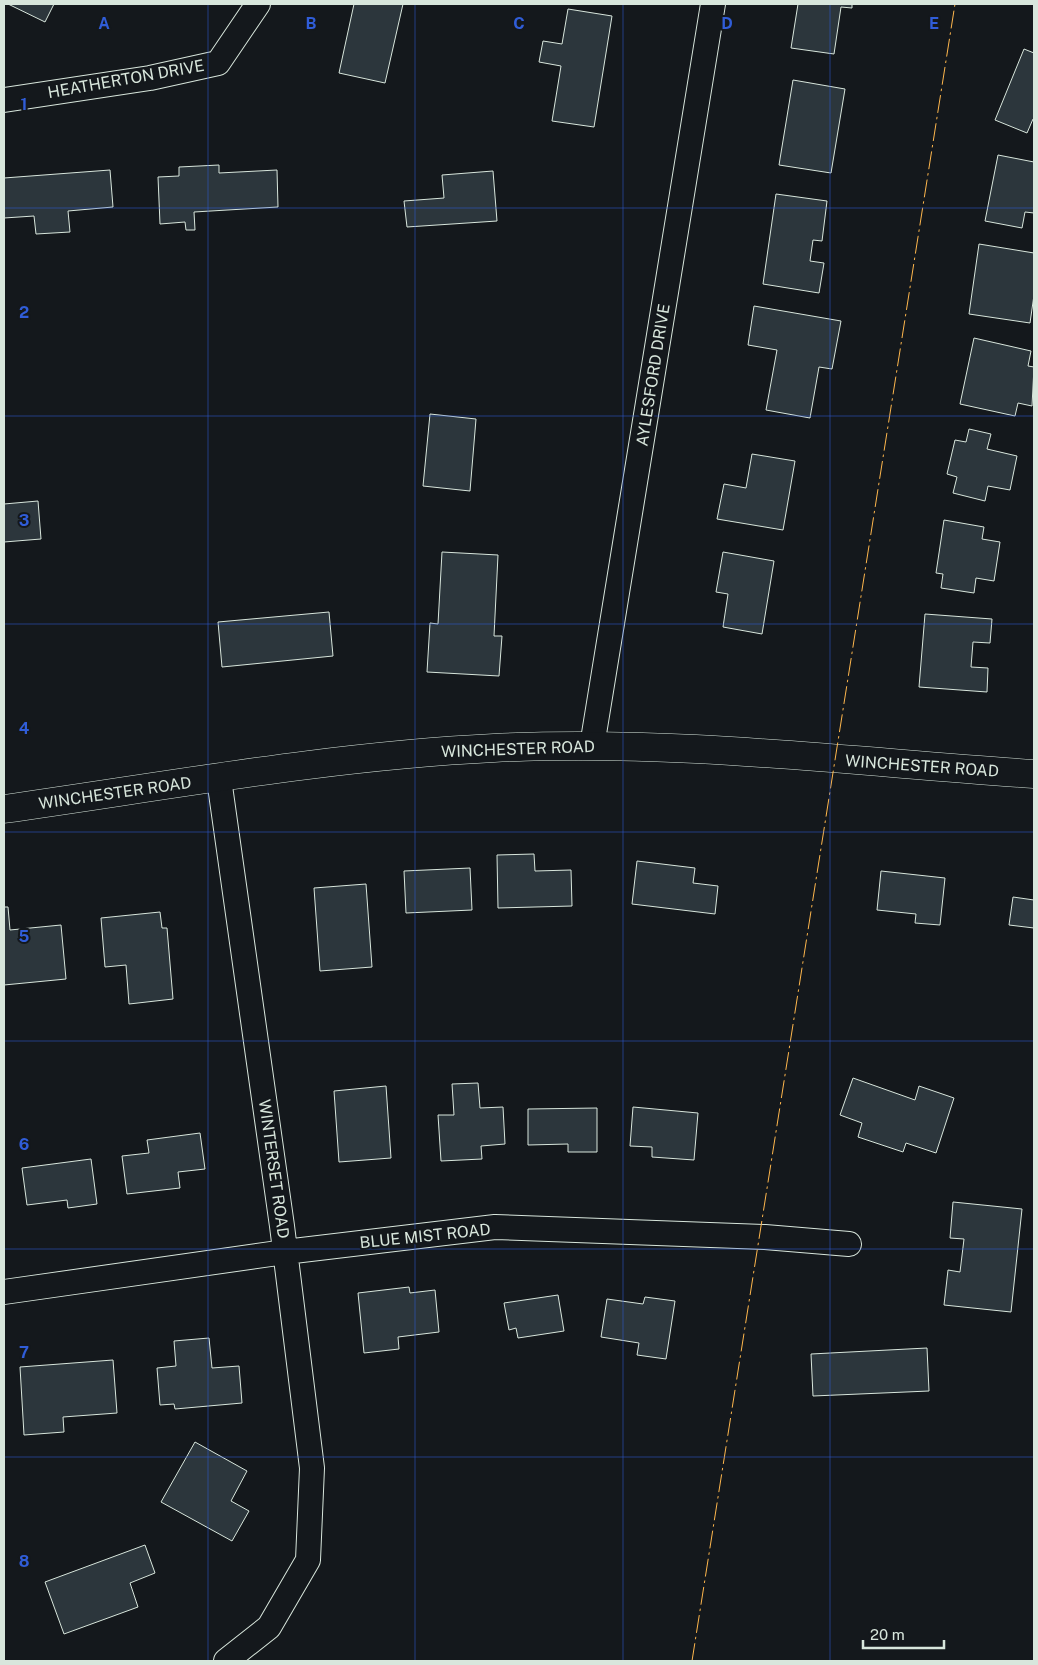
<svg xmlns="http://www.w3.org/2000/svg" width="1038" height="1665" viewBox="0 0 1038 1665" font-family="'Public Sans',sans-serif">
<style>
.building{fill:#2c363c;stroke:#d8e6dc}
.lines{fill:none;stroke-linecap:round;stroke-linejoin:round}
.street-casing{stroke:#d8e6dc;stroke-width:26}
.secondary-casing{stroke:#d8e6dc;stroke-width:29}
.street{stroke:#14181c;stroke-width:24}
.secondary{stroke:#14181c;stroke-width:28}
.power{stroke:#ffb74d;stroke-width:1;stroke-dasharray:18 4 2.5 4;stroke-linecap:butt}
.grid{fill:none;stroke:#305dd8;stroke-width:1;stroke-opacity:0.55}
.labels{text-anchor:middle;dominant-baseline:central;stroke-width:4;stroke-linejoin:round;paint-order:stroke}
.street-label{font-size:16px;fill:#d8e6dc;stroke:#14181c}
.grid-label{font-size:16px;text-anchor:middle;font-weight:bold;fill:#305dd8;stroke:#14181c;stroke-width:4;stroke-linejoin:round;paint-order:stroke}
</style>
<rect width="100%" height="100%" fill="#14181c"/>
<path class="building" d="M 8,4 L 54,4 L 45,22 Z
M 354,4 L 403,4 L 385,83 L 339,73 Z
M 798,4 L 852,4 L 852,8 L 841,7 L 834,54 L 791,48 Z
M 568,9 L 612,16 L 594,127 L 552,121 L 561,66 L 539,62 L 543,41 L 562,44 Z
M 1024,49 L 1034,53 L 1034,120 L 1033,119 L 1027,133 L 995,120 Z
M 793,80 L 845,89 L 831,173 L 779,165 Z
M 998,155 L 1034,162 L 1034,213 L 1025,212 L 1022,228 L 985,221 Z
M 219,165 L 219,173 L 277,170 L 278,207 L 194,212 L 195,230 L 186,230 L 185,222 L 160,224 L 158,177 L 179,176 L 179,167 Z
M 110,170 L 113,207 L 68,211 L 70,232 L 36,234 L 34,216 L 4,218 L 4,178 Z
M 493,171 L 497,221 L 407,227 L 404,201 L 444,198 L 442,175 Z
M 776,194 L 827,201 L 822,241 L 813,240 L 810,261 L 824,263 L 819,293 L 763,284 Z
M 979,244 L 1034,253 L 1034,295 L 1030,323 L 969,314 Z
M 754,306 L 841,321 L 832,369 L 819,367 L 810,418 L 766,410 L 777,350 L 748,345 Z
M 974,338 L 1031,351 L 1028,366 L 1034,367 L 1032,406 L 1018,403 L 1015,416 L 960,404 Z
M 430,414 L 476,419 L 470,491 L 423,486 Z
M 969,429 L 991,434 L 987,449 L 1017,456 L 1010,490 L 988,486 L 985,501 L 953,493 L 957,477 L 947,474 L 955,440 L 966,442 Z
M 752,454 L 795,461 L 783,530 L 717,519 L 724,484 L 746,488 Z
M 38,501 L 41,539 L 4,542 L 4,504 Z
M 944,520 L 984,527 L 982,539 L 1000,542 L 994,581 L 976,578 L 974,593 L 941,588 L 943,574 L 936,573 Z
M 442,552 L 498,555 L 494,636 L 502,636 L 499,676 L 427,672 L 430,623 L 438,624 Z
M 723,552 L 774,561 L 762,634 L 723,627 L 728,594 L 716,592 Z
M 329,612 L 333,656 L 222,667 L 218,622 Z
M 925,614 L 992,619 L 990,643 L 973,642 L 971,667 L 988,668 L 987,692 L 919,687 Z
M 534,854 L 535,871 L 571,870 L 572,906 L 498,908 L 497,855 Z
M 637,861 L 695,868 L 693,883 L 718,886 L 715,914 L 632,904 Z
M 470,868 L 472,910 L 406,913 L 404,871 Z
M 881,871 L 945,878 L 940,925 L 915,923 L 916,914 L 877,910 Z
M 366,884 L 372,967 L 320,971 L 314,888 Z
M 1013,897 L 1034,900 L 1034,928 L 1009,925 Z
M 4,907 L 8,907 L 10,930 L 61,925 L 66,979 L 4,985 Z
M 160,912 L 162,928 L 167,928 L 173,999 L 129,1004 L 126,965 L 105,967 L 101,918 Z
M 853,1078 L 915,1100 L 919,1086 L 954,1098 L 936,1153 L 906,1143 L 903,1152 L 858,1137 L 862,1123 L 840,1115 Z
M 478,1083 L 480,1108 L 503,1107 L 505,1144 L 481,1146 L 482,1159 L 441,1161 L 438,1115 L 454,1115 L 452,1084 Z
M 386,1086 L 391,1158 L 339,1162 L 334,1091 Z
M 633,1107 L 698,1113 L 694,1160 L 652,1157 L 652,1147 L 630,1146 Z
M 597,1108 L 597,1152 L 568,1152 L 568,1144 L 528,1145 L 528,1109 Z
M 200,1133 L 205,1169 L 178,1172 L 180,1188 L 127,1194 L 122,1156 L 149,1153 L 147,1140 Z
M 91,1159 L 97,1204 L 68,1208 L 67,1200 L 27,1205 L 22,1168 Z
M 953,1202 L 1022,1209 L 1011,1312 L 944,1305 L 948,1270 L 960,1272 L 964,1239 L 950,1238 Z
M 409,1287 L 410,1293 L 435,1290 L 439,1332 L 398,1337 L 399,1349 L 364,1353 L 358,1293 Z
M 558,1295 L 564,1331 L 518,1338 L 516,1328 L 509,1330 L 504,1303 Z
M 645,1297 L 675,1301 L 666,1359 L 637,1355 L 639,1343 L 601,1337 L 607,1299 L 643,1304 Z
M 209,1338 L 212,1368 L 239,1366 L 242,1403 L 175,1409 L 174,1404 L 160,1405 L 157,1368 L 176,1366 L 174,1341 Z
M 927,1348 L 929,1391 L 813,1396 L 811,1354 Z
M 113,1360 L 117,1413 L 63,1417 L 64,1432 L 24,1435 L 20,1367 Z
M 195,1442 L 247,1471 L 231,1501 L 249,1511 L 232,1541 L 161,1502 Z
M 145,1545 L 155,1573 L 130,1583 L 138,1607 L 64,1634 L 45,1582 Z"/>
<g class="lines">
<defs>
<path id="street" d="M 4,100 L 150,78 L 218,63 L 258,4
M 592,746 L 713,4
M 219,779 L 282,1226 L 312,1468 L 308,1560 L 269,1627 L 226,1661
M 4,1292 L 285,1252 L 495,1227 L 765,1237 L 849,1244"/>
<path id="secondary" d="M 4,809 C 167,786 330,756 494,748 C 674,739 855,762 1034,774"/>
</defs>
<use href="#street" class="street-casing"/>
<use href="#secondary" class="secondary-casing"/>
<use href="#street" class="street"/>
<use href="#secondary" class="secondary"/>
<path class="power" d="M 692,1661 L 955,4"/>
</g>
<path class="grid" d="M 208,4 L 208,1661M 415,4 L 415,1661M 623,4 L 623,1661M 830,4 L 830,1661M 4,208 L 1034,208M 4,416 L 1034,416M 4,624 L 1034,624M 4,832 L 1034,832M 4,1041 L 1034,1041M 4,1249 L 1034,1249M 4,1457 L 1034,1457"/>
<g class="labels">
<g class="street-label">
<text transform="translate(126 79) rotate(-10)">HEATHERTON DRIVE</text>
<text transform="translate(653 375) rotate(-81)">AYLESFORD DRIVE</text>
<text transform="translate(518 749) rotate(-2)">WINCHESTER ROAD</text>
<text transform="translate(922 766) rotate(4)">WINCHESTER ROAD</text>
<text transform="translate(115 793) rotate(-8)">WINCHESTER ROAD</text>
<text transform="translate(274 1169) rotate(82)">WINTERSET ROAD</text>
<text transform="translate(425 1236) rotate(-6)">BLUE MIST ROAD</text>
</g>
</g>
<g class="grid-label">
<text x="104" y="29">A</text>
<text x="311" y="29">B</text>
<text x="519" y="29">C</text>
<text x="727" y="29">D</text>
<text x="934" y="29">E</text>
<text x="24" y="110">1</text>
<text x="24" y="318">2</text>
<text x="24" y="526">3</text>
<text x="24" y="734">4</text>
<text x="24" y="942">5</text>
<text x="24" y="1150">6</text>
<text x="24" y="1358">7</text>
<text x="24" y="1567">8</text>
</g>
<rect width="1038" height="1665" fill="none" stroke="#d8e6dc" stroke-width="10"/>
<path d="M863 1640v8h81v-8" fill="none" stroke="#d8e6dc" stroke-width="2.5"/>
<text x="870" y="1640" font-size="15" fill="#d8e6dc" stroke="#14181c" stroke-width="4" paint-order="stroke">20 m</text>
</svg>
